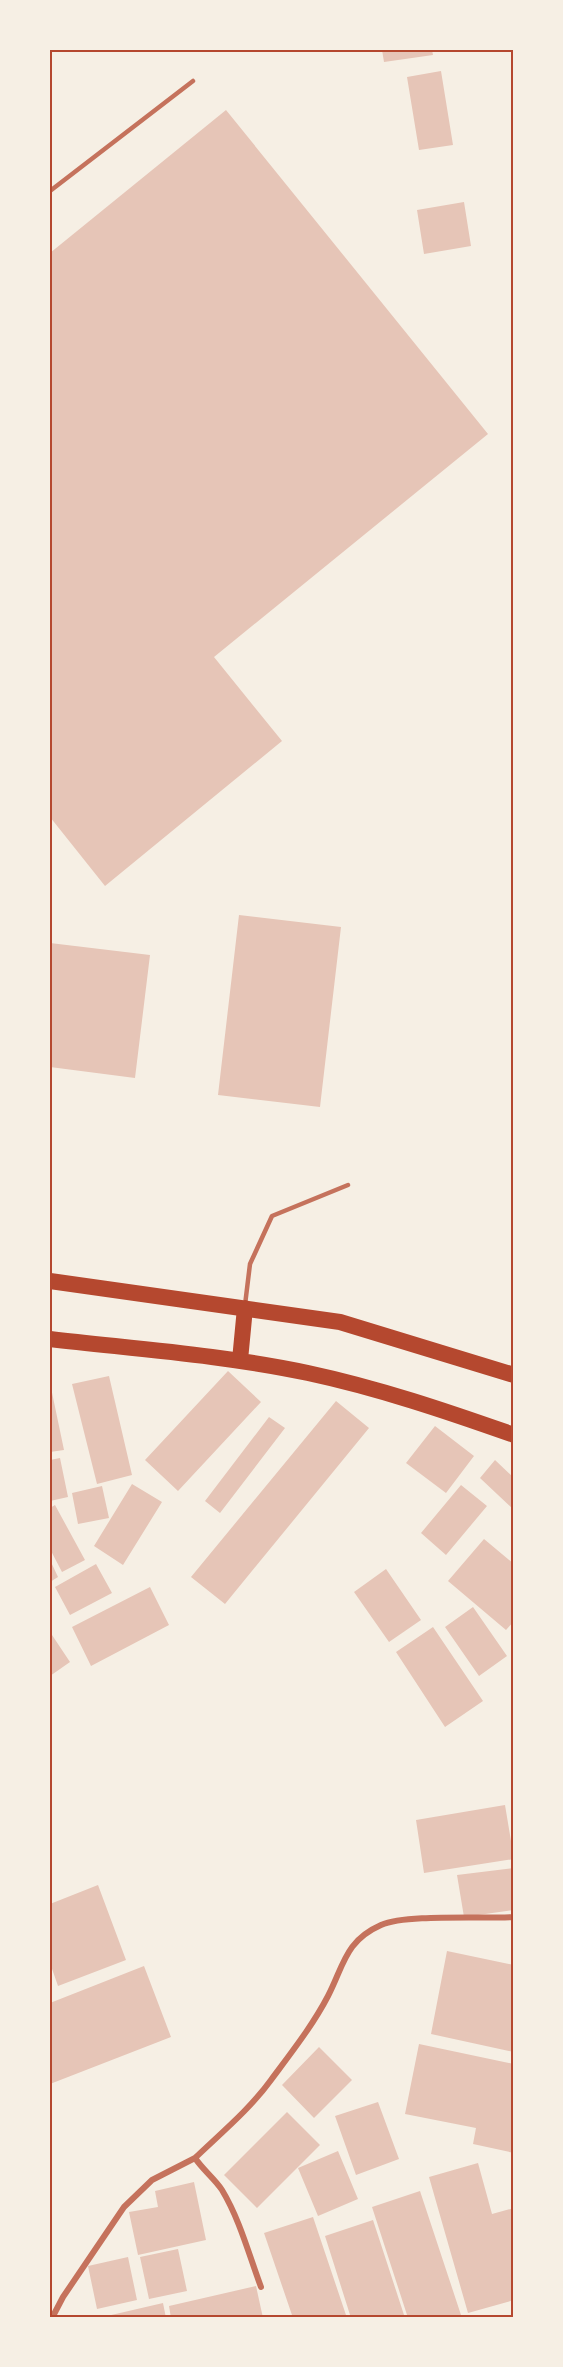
<svg xmlns="http://www.w3.org/2000/svg" width="563" height="2367" viewBox="0 0 563 2367" font-family="Literata,serif">
<style>
.building{fill:#e6c5b7}
.lines{fill:none;stroke-linecap:round;stroke-linejoin:round}
.service{stroke:#c5725c;stroke-width:4.5}
.minor{stroke:#c5725c;stroke-width:6}
.trunk{stroke:#b5482f;stroke-width:16}
.neatline{fill:none;stroke:#b5482f;stroke-width:2}
</style>
<rect width="100%" height="100%" fill="#f6efe4"/>
<path class="building" d="M 382,50 L 432,50 L 433,55 L 384,62 Z
M 441,71 L 453,145 L 419,150 L 407,77 Z
M 226,110 L 488,434 L 214,657 L 282,741 L 105,886 L 50,817 L 50,253 Z
M 464,202 L 471,246 L 424,254 L 417,210 Z
M 239,915 L 341,927 L 320,1107 L 218,1095 Z
M 50,943 L 150,955 L 135,1078 L 50,1067 Z
M 228,1371 L 261,1402 L 178,1491 L 145,1460 Z
M 109,1376 L 132,1475 L 97,1484 L 72,1384 Z
M 50,1383 L 64,1450 L 50,1452 Z
M 336,1401 L 369,1428 L 225,1604 L 191,1577 Z
M 269,1417 L 285,1428 L 220,1513 L 205,1501 Z
M 435,1426 L 474,1456 L 446,1493 L 406,1463 Z
M 60,1458 L 68,1497 L 50,1501 L 50,1460 Z
M 495,1460 L 514,1478 L 514,1510 L 480,1478 Z
M 132,1484 L 162,1502 L 123,1565 L 94,1546 Z
M 461,1485 L 487,1506 L 446,1555 L 421,1533 Z
M 102,1486 L 109,1518 L 78,1524 L 72,1493 Z
M 55,1505 L 85,1560 L 62,1572 L 50,1549 L 50,1508 Z
M 484,1539 L 514,1564 L 514,1621 L 506,1630 L 448,1581 Z
M 50,1560 L 58,1577 L 50,1582 Z
M 96,1564 L 112,1593 L 70,1615 L 55,1587 Z
M 386,1569 L 421,1620 L 389,1642 L 354,1592 Z
M 150,1587 L 169,1625 L 91,1666 L 72,1627 Z
M 473,1607 L 507,1656 L 479,1676 L 445,1627 Z
M 433,1627 L 483,1701 L 445,1727 L 396,1652 Z
M 50,1632 L 70,1662 L 50,1676 Z
M 505,1805 L 514,1859 L 424,1873 L 416,1820 Z
M 514,1868 L 514,1910 L 464,1917 L 457,1875 Z
M 98,1885 L 126,1960 L 58,1986 L 50,1963 L 50,1904 Z
M 447,1951 L 514,1965 L 514,2052 L 431,2034 Z
M 144,1966 L 171,2037 L 50,2084 L 50,2003 Z
M 419,2044 L 514,2064 L 514,2153 L 473,2144 L 476,2128 L 405,2114 Z
M 319,2047 L 352,2080 L 314,2118 L 282,2085 Z
M 378,2102 L 399,2159 L 356,2175 L 335,2116 Z
M 287,2112 L 320,2145 L 257,2208 L 224,2175 Z
M 338,2151 L 358,2199 L 318,2216 L 298,2168 Z
M 478,2163 L 492,2214 L 514,2208 L 514,2300 L 468,2313 L 429,2177 Z
M 194,2182 L 206,2240 L 138,2255 L 129,2212 L 158,2207 L 155,2191 Z
M 420,2191 L 462,2318 L 408,2318 L 372,2207 Z
M 313,2217 L 347,2318 L 293,2318 L 264,2233 Z
M 373,2220 L 405,2318 L 351,2318 L 325,2236 Z
M 178,2249 L 187,2291 L 149,2299 L 140,2257 Z
M 128,2257 L 137,2300 L 97,2309 L 88,2266 Z
M 256,2286 L 263,2318 L 171,2318 L 169,2306 Z
M 163,2303 L 166,2318 L 107,2318 L 107,2316 Z"/>
<g class="lines">
<path class="service" d="M 50,191 L 193,81
M 245,1305 L 250,1264 L 272,1216 L 348,1185"/>
<path class="minor" d="M 195,2158 C 221,2133 250,2109 271,2080 C 291,2053 313,2025 328,1996 C 344,1965 345,1941 381,1925 C 407,1914 481,1919 514,1917
M 52,2318 L 63,2297 L 124,2207 L 152,2180 L 195,2158 C 203,2170 215,2179 222,2190 C 240,2220 249,2255 261,2287"/>
<path class="trunk" d="M 50,1281 L 340,1322 L 514,1375
M 50,1339 C 136,1349 223,1355 308,1373 C 378,1388 446,1411 514,1435
M 240,1360 L 245,1308"/>
</g>
<rect width="563" height="2367" fill="none" stroke="#f6efe4" stroke-width="102"/>
<rect x="51" y="51" width="461" height="2265" class="neatline"/>
</svg>
